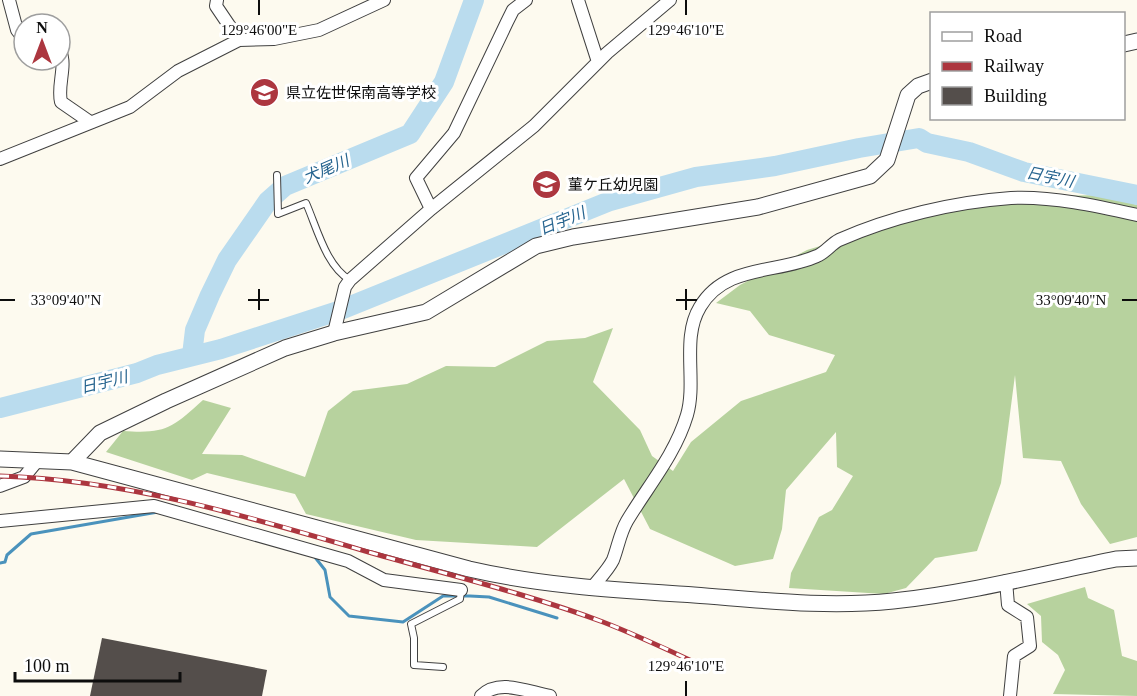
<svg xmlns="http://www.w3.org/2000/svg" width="1137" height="696" viewBox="0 0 1137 696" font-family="'Times New Roman','Noto Sans JP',serif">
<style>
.forest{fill:#b7d29e}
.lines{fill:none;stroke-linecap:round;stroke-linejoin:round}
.stream{stroke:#4a92bc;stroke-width:3}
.river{stroke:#badcee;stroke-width:20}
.building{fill:#544e4b}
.service-casing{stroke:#404040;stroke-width:8}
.minor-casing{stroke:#404040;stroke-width:14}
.tertiary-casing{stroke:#404040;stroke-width:17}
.service{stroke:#fff;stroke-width:6}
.minor{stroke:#fff;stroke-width:12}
.tertiary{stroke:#fff;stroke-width:15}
.rail-casing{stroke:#ac363f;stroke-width:5}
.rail{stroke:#fff;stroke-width:3;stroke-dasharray:9;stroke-linecap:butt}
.ticks{fill:none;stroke:#0d0d0d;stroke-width:2}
.labels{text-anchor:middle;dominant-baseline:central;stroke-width:6;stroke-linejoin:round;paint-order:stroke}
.poi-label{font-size:15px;fill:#0d0d0d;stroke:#fff;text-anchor:start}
.water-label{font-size:16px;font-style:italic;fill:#26648f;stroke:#fff}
.ticks-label{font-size:15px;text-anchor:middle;fill:#0d0d0d;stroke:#fff;stroke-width:6;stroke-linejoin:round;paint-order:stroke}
</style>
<rect width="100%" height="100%" fill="#fdfaef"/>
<path class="forest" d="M 1105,195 L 1137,205 L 1137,537 L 1110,544 L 1081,504 L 1061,461 L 1023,458 L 1015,375 L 1001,483 L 977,551 L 935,558 L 906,588 L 884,594 L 789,588 L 791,573 L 819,517 L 832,510 L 853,476 L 837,467 L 836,432 L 786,490 L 782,529 L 773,559 L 735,566 L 650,529 L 624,479 L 537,547 L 416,540 L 306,514 L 295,494 L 207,473 L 192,480 L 106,452 L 123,431 C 166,434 172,428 203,400 L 231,408 L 202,454 L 242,455 L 305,477 L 328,411 L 353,391 L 407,384 L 446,366 L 495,367 L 547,341 L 585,338 L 613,328 L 593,382 L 640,430 L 652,456 L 673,471 L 691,442 L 741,401 L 826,372 L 835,355 L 769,335 L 750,311 L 716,303 L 740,285 L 807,250 L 982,197 Z
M 1085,587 L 1088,598 L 1114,610 L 1122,656 L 1137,661 L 1137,696 L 1053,694 L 1065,670 L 1058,655 L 1042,642 L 1041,616 L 1027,604 Z"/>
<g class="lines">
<path class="stream" d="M 314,556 L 325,570 L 330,597 L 349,616 L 403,622 L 443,596 L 470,596 L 489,597 L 557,618
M 0,563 L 5,562 L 7,555 L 31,534 L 158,512"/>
<path class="river" d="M 192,355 L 195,330 L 210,295 L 227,260 L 268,201 L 285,186 L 410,134 L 444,82 L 474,0
M 0,408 L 137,373 L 157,365 L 221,349 L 338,311 L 610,201 L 696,177 L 775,166 L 859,148 L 919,138 L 927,143 L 969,152 L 1024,172 L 1137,195"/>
</g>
<path class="building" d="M 102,638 L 267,670 L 262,696 L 90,696 Z"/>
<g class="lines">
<defs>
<path id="service" d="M 277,175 L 278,214 L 306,203 C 317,228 326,266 350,280
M 443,667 L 414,665 L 414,638 L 411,624 L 460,599 L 461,590"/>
<path id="minor" d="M 9,0 L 17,30 L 24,39
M 217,0 L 216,6 L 239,40
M 578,0 L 598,62
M 60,51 C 67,66 57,85 61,102 L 90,122
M 0,159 L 130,107 L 178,71 L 239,40 L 274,39 L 319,30 L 384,0
M 431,209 L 416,178 L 454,133 L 507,22 L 513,10 L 526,0
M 334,333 L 345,287 L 350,280 L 431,209 L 534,126 L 607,53 L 670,0
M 0,486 L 24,477 L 38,460
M 0,521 L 154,506 L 348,561 L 384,580 L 461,590
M 1006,581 L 1008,605 L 1027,617 L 1030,646 L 1014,656 L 1010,696
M 591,589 C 598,580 608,570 613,560 C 618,547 620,533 627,521 C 648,486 675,455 687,415 C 697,381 681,338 700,307 C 725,264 777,274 817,256 C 825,253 831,244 839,240 C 891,217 954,202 1011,198 C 1052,196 1097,206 1137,215
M 481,696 C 499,678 528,692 550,696"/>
<path id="tertiary" d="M 1124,44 L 1137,41
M 0,459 L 72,462 L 100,433 L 166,401 L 285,348 L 334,333 L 426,312 L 536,246 L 573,237 L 758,207 L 870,176 L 887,160 L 908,95 L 918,86 L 932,81
M 72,462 L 469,569 C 543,586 618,590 694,595 C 761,600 826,608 893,601 C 968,593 1043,574 1116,559 L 1137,558"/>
</defs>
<use href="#service" class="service-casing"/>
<use href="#minor" class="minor-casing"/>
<use href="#tertiary" class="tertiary-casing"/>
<use href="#service" class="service"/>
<use href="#minor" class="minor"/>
<use href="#tertiary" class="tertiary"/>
<defs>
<path id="rail" d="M 0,476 C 129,480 249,517 372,553 C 449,575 528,594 603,622 C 634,634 664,648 694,662"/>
</defs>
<use href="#rail" class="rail-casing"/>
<use href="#rail" class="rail"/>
</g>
<path class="ticks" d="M 259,0 L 259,15M 686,0 L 686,15M 259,289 L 259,310M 686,289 L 686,310M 0,300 L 15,300M 248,300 L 269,300M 676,300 L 697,300M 1122,300 L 1137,300M 686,681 L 686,696"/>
<defs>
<symbol id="school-disc" viewBox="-11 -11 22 22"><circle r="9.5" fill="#ac363f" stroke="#fff"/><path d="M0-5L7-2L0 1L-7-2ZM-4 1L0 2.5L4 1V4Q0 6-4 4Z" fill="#fff"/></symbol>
</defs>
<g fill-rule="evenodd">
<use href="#school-disc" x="248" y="76" width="33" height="33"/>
<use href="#school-disc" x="530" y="168" width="33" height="33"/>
</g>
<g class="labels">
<g class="poi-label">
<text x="286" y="93">県立佐世保南高等学校</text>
<text x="568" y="185">菫ケ丘幼児園</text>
</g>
<g class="water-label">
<text transform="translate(326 169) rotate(-23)">犬尾川</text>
<text transform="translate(1050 177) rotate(12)">日宇川</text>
<text transform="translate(562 221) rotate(-22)">日宇川</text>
<text transform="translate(104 382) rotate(-14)">日宇川</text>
</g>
</g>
<g class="ticks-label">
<text x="259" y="35">129°46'00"E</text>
<text x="686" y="35">129°46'10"E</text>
<text x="66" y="305">33°09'40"N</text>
<text x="1071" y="305">33°09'40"N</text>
<text x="686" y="671">129°46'10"E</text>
</g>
<rect x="930" y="12" width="195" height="108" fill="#ffffff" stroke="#9e9e9e" stroke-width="1.5"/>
<rect x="942" y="32" width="30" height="9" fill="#ffffff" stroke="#9e9e9e" stroke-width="1.5"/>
<text x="984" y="42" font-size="18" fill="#0d0d0d">Road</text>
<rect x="942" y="62" width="30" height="9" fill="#ac363f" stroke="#9e9e9e" stroke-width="1.5"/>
<text x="984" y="72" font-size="18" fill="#0d0d0d">Railway</text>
<rect x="942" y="87" width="30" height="18" fill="#544e4b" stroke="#9e9e9e" stroke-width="1.5"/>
<text x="984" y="102" font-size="18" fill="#0d0d0d">Building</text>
<g transform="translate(42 42)"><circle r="28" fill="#ffffff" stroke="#9e9e9e" stroke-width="1.5"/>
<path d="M0-4.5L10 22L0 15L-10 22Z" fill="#ac363f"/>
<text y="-9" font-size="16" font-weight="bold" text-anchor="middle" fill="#0d0d0d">N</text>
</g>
<path d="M15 672v9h165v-9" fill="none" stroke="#0d0d0d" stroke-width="3"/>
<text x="24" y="672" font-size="18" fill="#0d0d0d" stroke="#ffffff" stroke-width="4.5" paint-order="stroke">100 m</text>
</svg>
